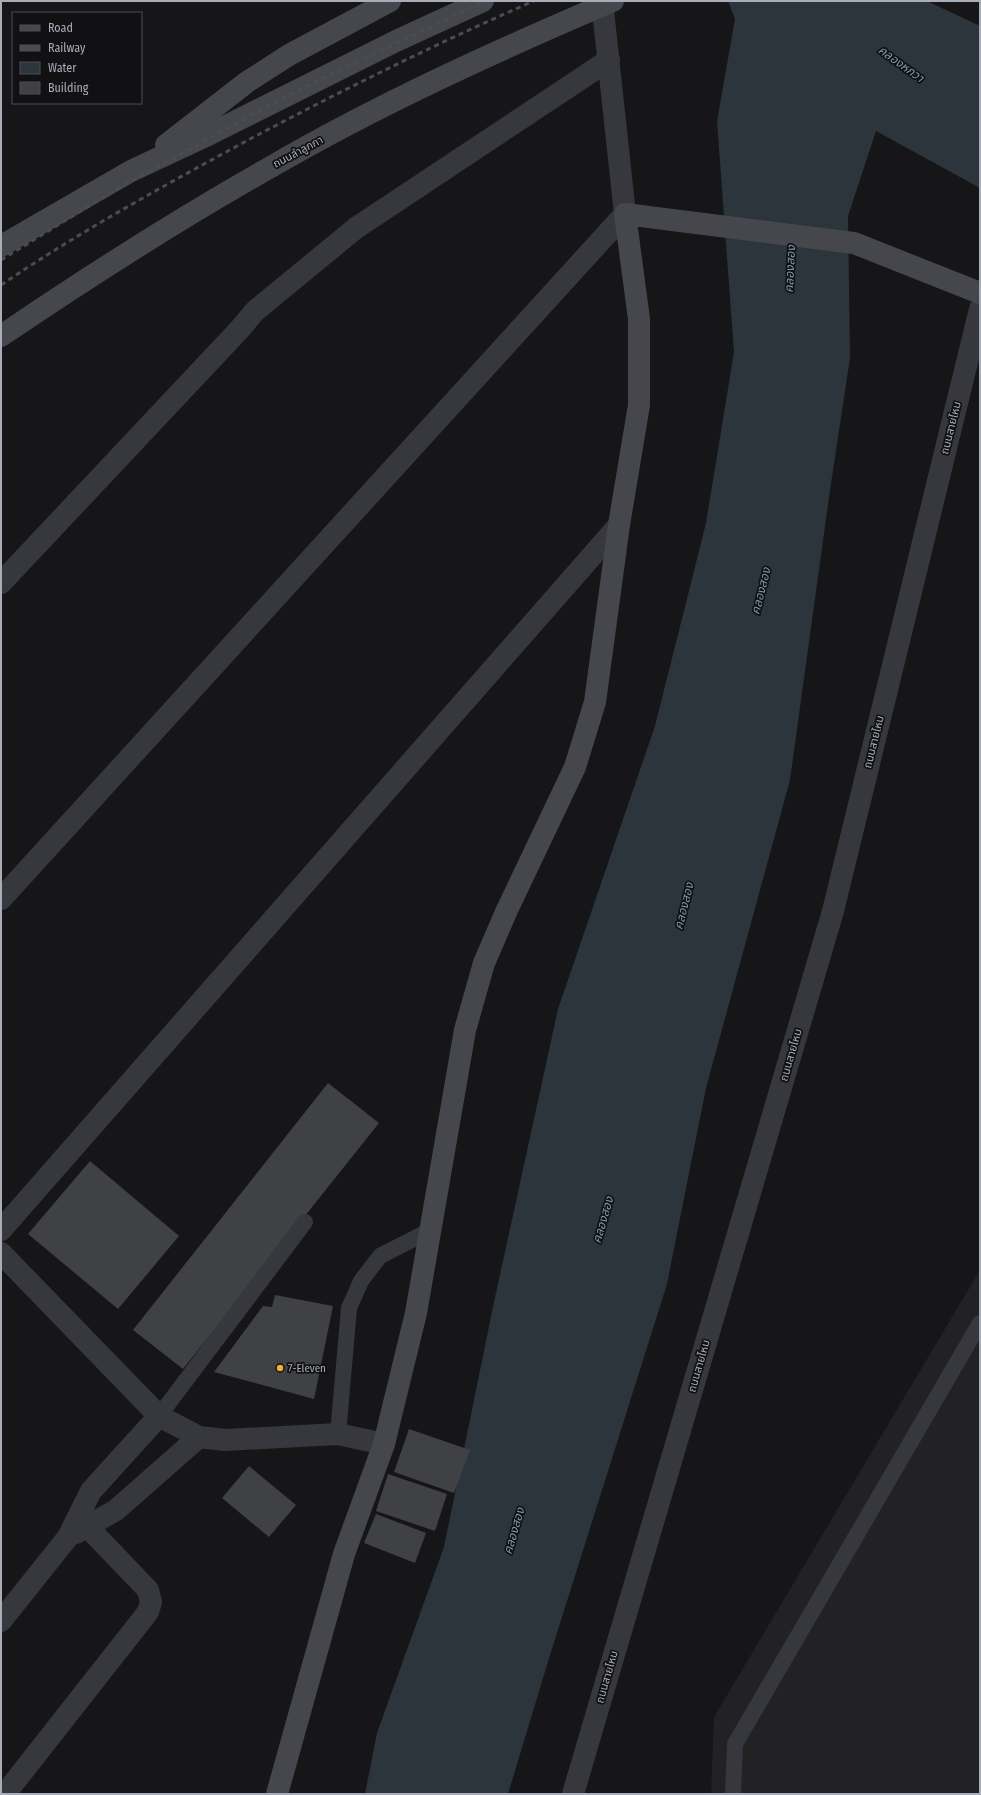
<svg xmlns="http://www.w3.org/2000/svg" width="981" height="1795" viewBox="0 0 981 1795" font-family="'Fira Sans Condensed','Noto Sans Thai',sans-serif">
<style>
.built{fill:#222225}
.water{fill:#2c353c}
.building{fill:#404145}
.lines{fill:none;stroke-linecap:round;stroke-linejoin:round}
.lane{stroke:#37383d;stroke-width:16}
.street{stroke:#37383d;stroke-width:22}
.secondary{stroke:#45474d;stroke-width:22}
.rail{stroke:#4a4c52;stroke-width:3;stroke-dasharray:5 4;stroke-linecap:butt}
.secondary-bridge{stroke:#45474d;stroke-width:22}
.poi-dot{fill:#f2b134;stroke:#111113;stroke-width:1.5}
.labels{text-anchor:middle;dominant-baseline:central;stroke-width:3.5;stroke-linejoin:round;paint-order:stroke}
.street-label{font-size:11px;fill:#a8adb8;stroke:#111113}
.poi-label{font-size:11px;fill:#a8adb8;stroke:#111113;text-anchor:start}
.water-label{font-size:12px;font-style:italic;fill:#7f9bb3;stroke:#111113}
</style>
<rect width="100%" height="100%" fill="#161618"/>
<path class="built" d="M 980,1270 L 980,1794 L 711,1794 L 714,1717 Z"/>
<path class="water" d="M 728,1 L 927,1 L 980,26 L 980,188 L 876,131 L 848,216 L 850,358 L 830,490 L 790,780 L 706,1088 L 667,1284 L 550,1655 L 508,1794 L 365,1794 L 377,1733 L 444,1547 L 494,1302 L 558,1009 L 655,726 L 706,523 L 734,352 L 717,121 L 735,19 Z"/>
<path class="building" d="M 328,1083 L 379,1123 L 183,1369 L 133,1330 Z
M 90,1161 L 179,1236 L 118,1309 L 28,1234 Z
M 275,1295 L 333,1306 L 314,1399 L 214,1372 L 263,1306 L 272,1307 Z
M 409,1429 L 470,1450 L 454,1493 L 394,1472 Z
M 249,1466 L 296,1505 L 269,1537 L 222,1498 Z
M 388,1474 L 447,1494 L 435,1531 L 376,1511 Z
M 376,1514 L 426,1533 L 415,1563 L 364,1543 Z"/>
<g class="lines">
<path class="lane" d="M 159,1416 L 305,1222
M 338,1434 L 349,1308 L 361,1281 L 380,1256 L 429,1231
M 733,1794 L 735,1744 L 980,1323"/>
<path class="street" d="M 1,583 L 239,330 L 255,311 L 356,228 L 609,60
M 1,899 L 625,214 L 602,1
M 1,1230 L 619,525
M 1,1253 L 159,1416 L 199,1437 L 225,1440 L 338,1434 L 384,1444
M 76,1533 L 116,1510 L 199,1437
M 1,1621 L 68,1537 L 91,1491 L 159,1416
M 5,1794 L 148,1612 L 151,1602 L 148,1590 L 78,1517
M 573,1794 L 833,911 L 980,309"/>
<path class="secondary" d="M 166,145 L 247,82 L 289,55 L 390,1
M 1,246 L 131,171 L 210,134 L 396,41 L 483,1
M 277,1794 L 344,1554 L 384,1444 L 416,1313 L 465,1030 L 484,963 L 507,910 L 575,767 L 595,702 L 619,525 L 639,405 L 639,319 L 625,214 L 854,243 L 980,293"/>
<path class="rail" d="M 1,260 L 115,190 L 294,92 L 485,1
M 1,285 C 81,231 165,185 250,139 C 343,90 437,43 534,1"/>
<path class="secondary-bridge" d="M 1,336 C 88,277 177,220 269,168 C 379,104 496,51 613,1"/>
</g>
<circle class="poi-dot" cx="280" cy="1368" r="4"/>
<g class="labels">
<g class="street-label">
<text transform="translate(298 152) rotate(-28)">ถนนลำลูกกา</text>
<text transform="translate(951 428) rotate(-76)">ถนนสายไหม</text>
<text transform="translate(874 742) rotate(-76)">ถนนสายไหม</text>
<text transform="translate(791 1055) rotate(-74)">ถนนสายไหม</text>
<text transform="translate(699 1366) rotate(-74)">ถนนสายไหม</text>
<text transform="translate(607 1677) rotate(-74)">ถนนสายไหม</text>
</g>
<g class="poi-label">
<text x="288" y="1368">7-Eleven</text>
</g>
<g class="water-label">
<text transform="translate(901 64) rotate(36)">คลองหกวา</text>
<text transform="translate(790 269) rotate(-87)">คลองสอง</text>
<text transform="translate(761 591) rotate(-76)">คลองสอง</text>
<text transform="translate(684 906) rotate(-76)">คลองสอง</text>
<text transform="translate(603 1220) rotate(-74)">คลองสอง</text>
<text transform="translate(514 1531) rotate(-74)">คลองสอง</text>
</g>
</g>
<rect width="981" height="1795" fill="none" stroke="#a8adb8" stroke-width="4"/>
<rect x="12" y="12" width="130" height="92" fill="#111113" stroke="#4d4f55"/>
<rect x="20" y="25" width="20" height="6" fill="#45474d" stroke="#4d4f55"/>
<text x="48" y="32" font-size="12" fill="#a8adb8">Road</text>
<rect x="20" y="45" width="20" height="6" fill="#4a4c52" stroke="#4d4f55"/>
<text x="48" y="52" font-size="12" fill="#a8adb8">Railway</text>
<rect x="20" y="62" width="20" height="12" fill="#2c353c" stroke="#4d4f55"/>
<text x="48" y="72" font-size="12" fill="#a8adb8">Water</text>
<rect x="20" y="82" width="20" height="12" fill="#404145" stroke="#4d4f55"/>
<text x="48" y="92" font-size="12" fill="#a8adb8">Building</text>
</svg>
